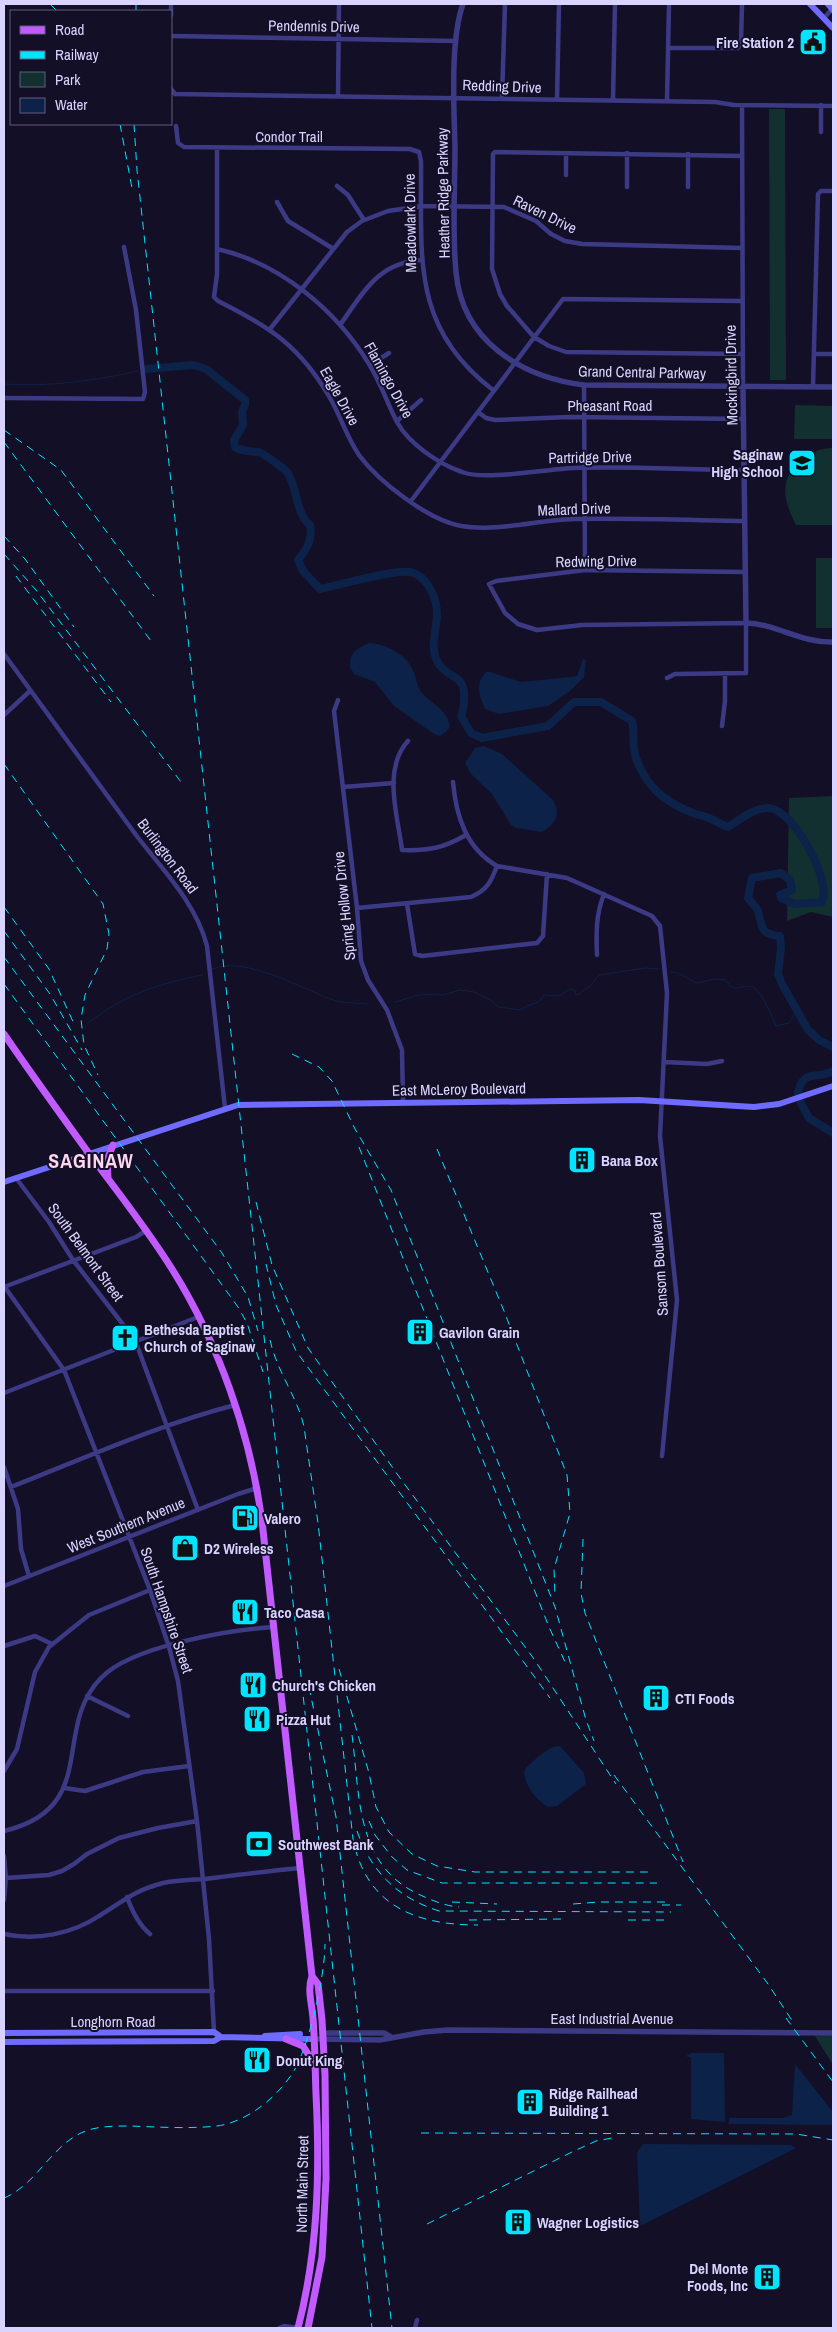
<svg xmlns="http://www.w3.org/2000/svg" width="837" height="2332" viewBox="0 0 837 2332" font-family="'Archivo Narrow',sans-serif">
<style>
.green{fill:#12302f}
.water{fill:#0c2248}
.lines{fill:none;stroke-linecap:round;stroke-linejoin:round}
.stream{stroke:#0c2248;stroke-width:1}
.river{stroke:#0c2248;stroke-width:8}
.minor{stroke:#3d3a85;stroke-width:4.5}
.tertiary{stroke:#3d3a85;stroke-width:5.5}
.secondary{stroke:#6f6bff;stroke-width:6}
.primary{stroke:#c25bff;stroke-width:7}
.rail{stroke:#00e5ff;stroke-width:1;stroke-dasharray:8 6;stroke-linecap:butt}
.labels{text-anchor:middle;dominant-baseline:central;stroke-width:4;stroke-linejoin:round;paint-order:stroke}
.street-label{font-size:15px;fill:#d9d4ff;stroke:#130f26}
.poi-label{font-size:15px;font-weight:bold;fill:#d9d4ff;stroke:#130f26;text-anchor:start}
.district-label{font-size:20px;font-weight:bold;letter-spacing:1px;fill:#ffd6f0;stroke:#130f26}
</style>
<rect width="100%" height="100%" fill="#130f26"/>
<path class="green" d="M 769,109 L 785,109 L 786,380 L 770,380 Z
M 795,405 L 833,406 L 833,439 L 794,439 Z
M 833,448 L 833,525 L 796,525 C 792,517 788,508 786,499 C 780,470 807,448 833,448 Z
M 816,558 L 833,558 L 833,628 L 816,628 Z
M 833,796 L 833,917 L 811,912 L 787,921 L 789,798 Z
M 815,2036 L 833,2036 L 833,2065 Z"/>
<path class="water" d="M 369,643 C 386,644 406,654 413,670 C 416,677 417,686 421,692 C 432,705 447,708 450,727 L 447,731 L 440,736 L 434,734 L 394,706 L 375,682 L 354,674 L 350,667 C 349,653 357,648 369,643 Z
M 583,659 L 586,660 L 584,677 L 570,691 L 548,706 L 499,714 L 485,709 C 479,696 475,683 486,672 L 490,672 L 521,682 L 570,677 L 577,676 Z
M 484,746 L 502,754 L 553,800 C 561,815 556,823 542,832 L 516,828 L 511,825 L 492,794 L 471,774 L 465,763 L 475,748 Z
M 560,1746 L 584,1773 L 586,1784 L 557,1806 L 548,1807 C 537,1801 521,1782 525,1769 C 535,1760 547,1746 560,1746 Z
M 691,2053 L 724,2053 L 725,2122 L 691,2119 L 691,2058 L 686,2056 Z
M 795,2064 L 833,2112 L 833,2125 L 728,2124 L 730,2118 L 782,2118 L 792,2115 Z
M 643,2144 L 791,2145 L 796,2148 L 640,2226 L 637,2152 Z"/>
<g class="lines">
<path class="stream" d="M 4,384 C 50,387 93,381 138,371
M 213,969 C 243,954 306,991 336,1001 C 345,1003 357,1003 367,1004
M 671,972 L 678,973 L 697,983 L 714,979 L 726,980 C 737,997 742,981 754,988 C 763,993 772,1017 776,1026 L 789,1023 L 797,1011
M 395,1002 L 419,995 L 435,994 L 443,995 L 460,990 L 474,992 L 491,1000 L 498,1007 L 521,1010 C 528,1003 538,1006 544,995 L 559,996 L 570,989 L 575,990 L 575,994 L 578,995 L 590,986 L 599,975 L 645,968 L 658,969
M 88,1023 C 124,995 157,984 202,975"/>
<path class="river" d="M 147,369 L 193,365 L 206,369 L 245,400 L 245,405 L 242,412 L 243,425 L 234,440 L 235,447 C 243,452 250,451 258,452 C 262,452 280,466 284,469 C 297,479 295,515 310,525 C 313,539 307,549 298,560 L 303,571 L 320,589 C 339,585 394,569 410,572 C 427,575 437,598 437,614 C 437,630 429,646 438,663 C 447,679 465,673 464,697 C 464,704 464,710 461,716 L 471,733 L 482,738 L 548,726 L 574,702 L 601,702 L 632,721 C 635,732 632,745 635,755 C 645,786 664,802 693,813 C 699,816 706,816 711,819 C 718,822 721,825 728,827 C 740,820 754,807 769,808 C 794,810 832,881 822,902 L 795,904 L 781,898 L 780,895 L 792,890 L 790,880 L 781,873 L 752,878 L 748,898 C 751,902 757,908 758,911 C 763,927 759,934 780,936 L 781,948 L 778,974 L 782,984 L 808,1030 L 819,1040 L 833,1047
M 798,1092 C 804,1068 817,1080 833,1071
M 801,1103 L 809,1118 L 833,1133"/>
<path class="minor" d="M 171,15 L 171,4
M 824,18 L 833,8
M 171,36 L 456,41
M 668,48 L 738,48 L 741,43 L 742,4
M 171,89 L 175,94 L 715,102 L 734,105 L 833,106
M 338,96 L 339,4
M 502,98 L 505,4
M 557,100 L 559,4
M 613,100 L 615,4
M 667,101 L 669,4
M 742,105 L 743,387
M 176,126 L 178,143 L 184,147 L 410,149 L 419,152 L 421,161 C 422,255 410,327 493,390
M 821,132 L 821,105
M 217,148 L 217,274 L 214,297 L 218,301 C 270,327 300,346 330,398 C 341,417 347,438 359,455 C 378,481 428,520 461,526 C 498,532 537,520 574,519 C 631,518 688,520 744,521
M 627,153 L 627,187
M 688,154 L 688,187
M 742,156 L 495,152 L 493,154 L 492,269 L 500,294 L 507,306 L 534,337 L 549,346 L 566,352 L 743,354
M 566,175 L 566,153
M 337,186 L 348,195 L 364,220
M 277,202 L 288,221 L 332,248
M 217,249 C 280,263 336,310 369,364 C 381,383 387,403 397,422 C 409,444 439,464 462,472 C 485,481 546,469 574,468 C 631,466 688,470 744,470
M 340,325 C 363,293 378,262 422,260
M 270,329 L 347,232 L 362,221 L 388,211 L 422,206 L 504,207 L 536,221 L 551,234 L 565,241 L 582,244 L 742,248
M 814,354 L 833,354
M 370,365 L 389,353
M 584,385 L 585,570
M 813,387 L 818,194 L 821,191 L 833,191
M 4,398 L 143,399 L 145,392 L 136,310 L 124,247
M 478,412 L 486,418 L 495,420 L 569,417 L 744,419
M 397,421 L 421,400
M 411,501 L 563,299 L 742,301
M 4,654 C 48,715 92,775 136,835 C 162,869 196,903 207,946 L 225,1108
M 667,678 L 675,674 L 746,673 L 746,623 L 582,625 L 537,630 L 518,624 L 505,613 L 489,584 L 496,581 L 585,570 L 746,572
M 338,700 L 334,711 L 357,908 L 361,961 L 368,980 L 387,1010 L 402,1050 L 403,1102
M 4,715 L 30,691
M 722,726 L 725,701 L 725,674
M 408,741 C 382,769 398,817 402,850 C 428,851 444,848 466,835
M 453,782 C 456,816 466,848 497,866 L 567,878 L 652,916 L 660,926 L 667,993 L 660,1136 L 677,1300 L 662,1456
M 343,787 L 394,783
M 407,904 L 415,954 L 422,956 L 537,943 L 543,936 L 547,874
M 357,908 L 471,897 C 487,890 491,882 497,866
M 597,955 C 596,933 596,914 604,894
M 664,1062 L 707,1064 L 722,1061
M 16,1178 L 49,1222 L 73,1260 L 135,1340 L 198,1510
M 4,1286 L 64,1370 L 150,1590 L 169,1647 L 178,1681 L 197,1821 L 209,1939 L 214,2032
M 4,1287 L 136,1237 L 147,1230
M 4,1393 L 198,1317
M 4,1467 L 18,1509 L 21,1549 L 29,1576
M 11,1487 C 85,1458 158,1425 235,1405
M 4,1586 L 238,1494 L 257,1488
M 4,1646 L 35,1636 L 52,1644
M 87,1696 L 128,1716
M 4,1771 L 17,1749 L 35,1672 L 49,1647 L 89,1615 L 150,1590
M 64,1788 L 85,1791 L 143,1772 L 189,1766
M 4,1831 C 101,1808 51,1729 101,1678 C 131,1646 230,1630 274,1627
M 4,1856 L 6,1878 L 4,1900
M 6,1878 L 49,1875 L 62,1871 L 74,1864 L 87,1854 L 119,1838 L 158,1828 L 197,1821
M 127,1897 C 132,1911 138,1924 150,1934
M 4,1934 C 36,1941 72,1934 99,1916 C 125,1900 133,1891 163,1883 C 178,1880 191,1880 205,1879 C 237,1875 268,1871 300,1868
M 4,1991 L 213,1991
M 279,2328 L 284,2326 L 299,2328
M 415,2328 L 417,2320"/>
<path class="tertiary" d="M 463,4 C 450,40 454,108 455,147 C 455,188 452,231 456,272 C 462,341 521,377 584,385 L 833,387
M 743,387 L 746,623 C 777,624 800,643 833,642
M 323,2033 L 384,2033 L 391,2037
M 319,2039 L 380,2040 L 424,2032 L 448,2030 L 833,2033"/>
<path class="secondary" d="M 810,4 L 833,28
M 828,4 L 833,10
M 4,1182 L 238,1105 L 639,1100 L 754,1107 L 779,1104 L 833,1086
M 4,2033 L 214,2032 L 221,2037
M 265,2036 L 300,2034
M 4,2042 L 214,2041 L 221,2037 L 313,2039"/>
<path class="primary" d="M 4,1034 C 32,1075 61,1115 90,1155 C 118,1192 147,1229 172,1269 C 219,1344 250,1433 262,1521 L 312,1976 C 307,1990 312,2004 313,2018 C 315,2043 315,2068 316,2094 C 320,2173 318,2251 298,2328
M 108,1178 L 107,1160 L 113,1145
M 286,2039 L 303,2046 L 313,2062
M 308,2328 L 322,2257 L 326,2179 L 325,2075 L 322,2020 L 318,1984 L 312,1976"/>
<path class="rail" d="M 50,4 L 57,11
M 136,11 L 136,4
M 120,124 L 132,188
M 134,124 L 137,170 L 372,2328
M 4,430 L 61,470 L 154,596
M 4,442 L 151,641
M 4,536 L 25,559 L 74,627
M 4,554 L 36,590 L 184,786
M 16,576 L 111,702
M 4,764 L 103,904 L 109,934 L 107,949 L 85,995 L 81,1019 L 84,1045 L 98,1075
M 4,907 L 49,969 L 75,1026
M 4,931 L 50,994 L 82,1050
M 4,957 L 222,1253 L 248,1297 L 258,1331
M 4,984 L 238,1307 L 247,1323 L 263,1372
M 292,1054 L 319,1067 L 332,1081 L 355,1129 L 391,1190 L 555,1607 L 586,1720 L 594,1741
M 359,1147 L 549,1627 L 566,1664
M 437,1149 L 504,1311 L 567,1475 L 570,1513 L 554,1569 L 555,1596
M 256,1202 L 272,1265 L 308,1348 L 400,1478 L 534,1659 L 616,1784
M 266,1264 L 276,1305 L 296,1351 L 550,1698
M 270,1340 C 277,1372 298,1398 304,1427 L 318,1523 L 353,1839 C 366,1906 416,1925 478,1925
M 583,1539 L 581,1593 L 585,1613 L 683,1862
M 339,1669 L 369,1773 L 376,1807 L 389,1832 L 412,1854 L 437,1866 L 475,1872 L 650,1872
M 309,1687 L 336,1817 L 392,2328
M 352,1735 C 360,1795 355,1864 418,1894 C 431,1900 445,1906 459,1907
M 614,1775 L 768,1984 L 793,2022
M 369,1821 L 375,1835 L 392,1857 L 407,1870 L 442,1883 L 657,1883
M 357,1831 C 371,1872 398,1898 439,1911 L 671,1912
M 452,1902 L 497,1904
M 573,1904 L 599,1902 L 670,1902
M 662,1905 L 681,1905
M 469,1920 L 563,1919
M 628,1920 L 665,1920
M 786,2018 L 833,2082
M 421,2133 L 796,2134 L 833,2140
M 4,2198 C 40,2183 53,2139 92,2129 C 104,2126 117,2126 130,2126 C 158,2127 189,2129 217,2126 C 248,2122 280,2095 295,2069 C 310,2042 325,1975 325,1944
M 427,2224 L 572,2152 L 596,2141 L 612,2138"/>
</g>
<defs>
<symbol id="civic-square" viewBox="-11 -11 22 22"><rect x="-9" y="-9" width="18" height="18" rx="4" fill="#00e5ff" stroke="#130f26"/><path d="M-.6-6.5H3V-4.5H.6V-3L4-1V1h2V6H-6V1h2V-1L-.6-3ZM-1.2 2.5V6h2.4V2.5Z" fill="#111"/></symbol>
<symbol id="school-square" viewBox="-11 -11 22 22"><rect x="-9" y="-9" width="18" height="18" rx="4" fill="#00e5ff" stroke="#130f26"/><path d="M0-5L7-2L0 1L-7-2ZM-4 1L0 2.5L4 1V4Q0 6-4 4Z" fill="#111"/></symbol>
<symbol id="building-square" viewBox="-11 -11 22 22"><rect x="-9" y="-9" width="18" height="18" rx="4" fill="#00e5ff" stroke="#130f26"/><path d="M-4-6H4V6H1V3H-1V6H-4ZM-2.5-4.3h1.7v1.8h-1.7ZM.8-4.3h1.7v1.8H.8ZM-2.5-1h1.7V.8h-1.7ZM.8-1h1.7V.8H.8Z" fill="#111"/></symbol>
<symbol id="church-square" viewBox="-11 -11 22 22"><rect x="-9" y="-9" width="18" height="18" rx="4" fill="#00e5ff" stroke="#130f26"/><path d="M-1.2-6h2.4v3.5h3.3v2.4h-3.3V6h-2.4V-.1h-3.3v-2.4h3.3Z" fill="#111"/></symbol>
<symbol id="fuel-square" viewBox="-11 -11 22 22"><rect x="-9" y="-9" width="18" height="18" rx="4" fill="#00e5ff" stroke="#130f26"/><path d="M-5.5-6h7V0h2V4h1.3V-2.5L3-4.5l.8-.8L6-3V5H2.5V1h-1V6h-7ZM-4.2-4.7v3.2H.2V-4.7Z" fill="#111"/></symbol>
<symbol id="shop-square" viewBox="-11 -11 22 22"><rect x="-9" y="-9" width="18" height="18" rx="4" fill="#00e5ff" stroke="#130f26"/><path d="M-5-2.5h2.3a2.7 3.5 0 0 1 5.4 0H5L5.5 6h-11ZM-1.5-2.5h3a1.5 2.3 0 0 0-3 0Z" fill="#111"/></symbol>
<symbol id="restaurant-square" viewBox="-11 -11 22 22"><rect x="-9" y="-9" width="18" height="18" rx="4" fill="#00e5ff" stroke="#130f26"/><path d="M-5-6h1v4h1v-4h1v4h1v-4h1v5L-1.5 .5V6h-2V.5L-5-1ZM5-6V6H3V1.5H1.5Q1.5-4 5-6Z" fill="#111"/></symbol>
<symbol id="bank-square" viewBox="-11 -11 22 22"><rect x="-9" y="-9" width="18" height="18" rx="4" fill="#00e5ff" stroke="#130f26"/><path d="M-6-4H6V4H-6ZM0-2.3a2.3 2.3 0 1 0 0 4.6a2.3 2.3 0 1 0 0-4.6Z" fill="#111"/></symbol>
</defs>
<g fill-rule="evenodd">
<use href="#civic-square" x="797" y="26" width="32" height="32"/>
<use href="#school-square" x="786" y="447" width="32" height="32"/>
<use href="#building-square" x="566" y="1144" width="32" height="32"/>
<use href="#building-square" x="404" y="1316" width="32" height="32"/>
<use href="#church-square" x="109" y="1322" width="32" height="32"/>
<use href="#fuel-square" x="229" y="1502" width="32" height="32"/>
<use href="#shop-square" x="169" y="1532" width="32" height="32"/>
<use href="#restaurant-square" x="229" y="1596" width="32" height="32"/>
<use href="#restaurant-square" x="237" y="1669" width="32" height="32"/>
<use href="#building-square" x="640" y="1682" width="32" height="32"/>
<use href="#restaurant-square" x="241" y="1703" width="32" height="32"/>
<use href="#bank-square" x="243" y="1828" width="32" height="32"/>
<use href="#restaurant-square" x="241" y="2044" width="32" height="32"/>
<use href="#building-square" x="514" y="2086" width="32" height="32"/>
<use href="#building-square" x="502" y="2206" width="32" height="32"/>
<use href="#building-square" x="751" y="2261" width="32" height="32"/>
</g>
<g class="labels">
<g class="street-label">
<text transform="translate(314 26) rotate(1)">Pendennis Drive</text>
<text transform="translate(502 86) rotate(2)">Redding Drive</text>
<text x="289" y="136">Condor Trail</text>
<text transform="translate(443 193) rotate(-91)">Heather Ridge Parkway</text>
<text transform="translate(545 214) rotate(26)">Raven Drive</text>
<text transform="translate(410 223) rotate(-91)">Meadowlark Drive</text>
<text transform="translate(642 372) rotate(1)">Grand Central Parkway</text>
<text transform="translate(731 375) rotate(-91)">Mockingbird Drive</text>
<text transform="translate(389 380) rotate(61)">Flamingo Drive</text>
<text transform="translate(340 396) rotate(61)">Eagle Drive</text>
<text x="610" y="405">Pheasant Road</text>
<text transform="translate(590 457) rotate(-1)">Partridge Drive</text>
<text transform="translate(574 509) rotate(-2)">Mallard Drive</text>
<text transform="translate(596 561) rotate(-1)">Redwing Drive</text>
<text transform="translate(168 856) rotate(53)">Burlington Road</text>
<text transform="translate(344 906) rotate(-96)">Spring Hollow Drive</text>
<text transform="translate(459 1089) rotate(-1)">East McLeroy Boulevard</text>
<text transform="translate(86 1252) rotate(54)">South Belmont Street</text>
<text transform="translate(659 1264) rotate(-94)">Sansom Boulevard</text>
<text transform="translate(126 1525) rotate(-22)">West Southern Avenue</text>
<text transform="translate(167 1610) rotate(71)">South Hampshire Street</text>
<text x="612" y="2018">East Industrial Avenue</text>
<text x="113" y="2021">Longhorn Road</text>
<text transform="translate(302 2184) rotate(-89)">North Main Street</text>
</g>
<g class="poi-label">
<text x="794" y="42" text-anchor="end">Fire Station 2</text>
<text x="783" y="454" text-anchor="end">Saginaw<tspan x="783" dy="17">High School</tspan></text>
<text x="601" y="1160">Bana Box</text>
<text x="144" y="1329">Bethesda Baptist<tspan x="144" dy="17">Church of Saginaw</tspan></text>
<text x="439" y="1332">Gavilon Grain</text>
<text x="264" y="1518">Valero</text>
<text x="204" y="1548">D2 Wireless</text>
<text x="264" y="1612">Taco Casa</text>
<text x="272" y="1685">Church's Chicken</text>
<text x="675" y="1698">CTI Foods</text>
<text x="276" y="1719">Pizza Hut</text>
<text x="278" y="1844">Southwest Bank</text>
<text x="276" y="2060">Donut King</text>
<text x="549" y="2093">Ridge Railhead<tspan x="549" dy="17">Building 1</tspan></text>
<text x="537" y="2222">Wagner Logistics</text>
<text x="748" y="2268" text-anchor="end">Del Monte<tspan x="748" dy="17">Foods, Inc</tspan></text>
</g>
<g class="district-label">
<text x="91" y="1160">SAGINAW</text>
</g>
</g>
<rect width="837" height="2332" fill="none" stroke="#d9d4ff" stroke-width="10"/>
<rect x="10" y="10" width="162" height="115" fill="#130f26" stroke="#625e7d"/>
<rect x="20" y="26" width="25" height="8" fill="#c25bff" stroke="#625e7d"/>
<text x="55" y="35" font-size="15" fill="#d9d4ff">Road</text>
<rect x="20" y="51" width="25" height="8" fill="#00e5ff" stroke="#625e7d"/>
<text x="55" y="60" font-size="15" fill="#d9d4ff">Railway</text>
<rect x="20" y="72" width="25" height="15" fill="#12302f" stroke="#625e7d"/>
<text x="55" y="85" font-size="15" fill="#d9d4ff">Park</text>
<rect x="20" y="98" width="25" height="15" fill="#0c2248" stroke="#625e7d"/>
<text x="55" y="110" font-size="15" fill="#d9d4ff">Water</text>
</svg>
